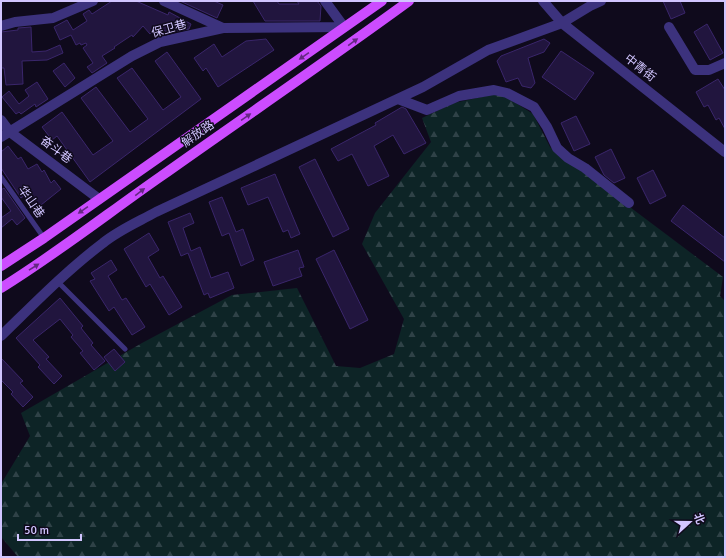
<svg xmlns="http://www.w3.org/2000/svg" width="726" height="558" viewBox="0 0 726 558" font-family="Signika,'Noto Sans SC',sans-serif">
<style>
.forest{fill:url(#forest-firs)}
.building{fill:#21153e;stroke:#3a266b}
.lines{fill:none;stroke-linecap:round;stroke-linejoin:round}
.lane{stroke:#3c327d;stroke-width:5}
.street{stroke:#3c327d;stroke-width:10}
.primary{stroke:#cc4cff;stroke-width:10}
.oneway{fill:#642882}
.labels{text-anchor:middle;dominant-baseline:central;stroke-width:3;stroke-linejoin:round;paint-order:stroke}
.street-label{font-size:12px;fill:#d1c5ff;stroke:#0f0a1c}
</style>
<defs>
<pattern id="forest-firs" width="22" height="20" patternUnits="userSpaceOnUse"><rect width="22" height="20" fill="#0d2426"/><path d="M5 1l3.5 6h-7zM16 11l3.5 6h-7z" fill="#2f4247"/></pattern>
</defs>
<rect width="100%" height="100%" fill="#0f0a1c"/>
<path class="forest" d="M 500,93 L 533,114 L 550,147 L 723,277 L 720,296 L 725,301 L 725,557 L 18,557 L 2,538 L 1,484 L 30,436 L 21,413 L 142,343 L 232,295 L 297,288 L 336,366 L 360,368 L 394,354 L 404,319 L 362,244 L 375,213 L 431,142 L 422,118 L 454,103 Z"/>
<path class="building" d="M 112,1 L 136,1 L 168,15 L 169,12 L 191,24 L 189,29 L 178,31 L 169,27 L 167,32 L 158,27 L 150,34 L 143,26 L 133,37 L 132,35 L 114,47 L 115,48 L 102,56 L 107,63 L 92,73 L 87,67 L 93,63 L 83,48 L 87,45 L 86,43 L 81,45 L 80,43 L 76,45 L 71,35 L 60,40 L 54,27 L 67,20 L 73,30 L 87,21 L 83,14 L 89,10 L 92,14 Z
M 180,1 L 214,1 L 223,5 L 217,18 Z
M 253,1 L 277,1 L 279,4 L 299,4 L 297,1 L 317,1 L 321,6 L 320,21 L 265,21 Z
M 663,1 L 680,1 L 685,13 L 671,19 Z
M 707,24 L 723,53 L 710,60 L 694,32 Z
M 31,27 L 32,52 L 46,51 L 60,45 L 63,53 L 47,60 L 22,61 L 23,84 L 6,85 L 4,68 L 1,68 L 1,32 L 18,30 L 18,28 Z
M 266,39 L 274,50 L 218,87 L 206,68 L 203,71 L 194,58 L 214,44 L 222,57 L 246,41 Z
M 544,39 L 550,43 L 544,52 L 528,58 L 535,83 L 531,88 L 522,86 L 518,78 L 506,82 L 497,61 L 501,56 Z
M 561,51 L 594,73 L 575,100 L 542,77 Z
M 167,52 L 201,99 L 90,182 L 57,136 L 52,140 L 42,127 L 62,112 L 93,155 L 113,141 L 81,98 L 96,87 L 130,132 L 148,119 L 117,78 L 132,68 L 163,110 L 181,97 L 155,61 Z
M 64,63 L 75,78 L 65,87 L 53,71 Z
M 718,79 L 725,90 L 725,129 L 719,118 L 716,120 L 708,105 L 704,107 L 696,92 Z
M 37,82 L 48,99 L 36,107 L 35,104 L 21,114 L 19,112 L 16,114 L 2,97 L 9,91 L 19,104 L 29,96 L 25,90 Z
M 402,107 L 406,109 L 426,143 L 404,154 L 393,135 L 374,146 L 389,176 L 368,186 L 352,154 L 338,161 L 331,149 L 376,125 L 375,123 Z
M 576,116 L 590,144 L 574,151 L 561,123 Z
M 8,146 L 18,159 L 21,157 L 28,169 L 37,164 L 42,172 L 44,170 L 51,183 L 54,180 L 61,189 L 36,209 L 25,195 L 21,198 L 1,168 L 1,152 Z
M 611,149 L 625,178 L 614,183 L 604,175 L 595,157 Z
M 315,159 L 349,229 L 333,237 L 299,167 Z
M 653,170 L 666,196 L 650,204 L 637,178 Z
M 275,174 L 300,234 L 291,238 L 288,230 L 283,232 L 268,197 L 248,205 L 241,188 Z
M 4,188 L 25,218 L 17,225 L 12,219 L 1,228 L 1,218 L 11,211 L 1,197 L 1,190 Z
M 222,197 L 236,232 L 243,229 L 254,260 L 241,266 L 229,233 L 222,236 L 209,202 Z
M 683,205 L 725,238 L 725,262 L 671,221 Z
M 190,213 L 194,223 L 183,228 L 191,251 L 200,247 L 211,278 L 228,272 L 234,288 L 210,298 L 208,293 L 204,295 L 188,253 L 181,256 L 168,222 Z
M 149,233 L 159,250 L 148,257 L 160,278 L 163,276 L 182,307 L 169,315 L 150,284 L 146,287 L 124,249 Z
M 298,250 L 304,267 L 299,268 L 302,276 L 273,286 L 264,262 Z
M 334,250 L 368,320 L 350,329 L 316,259 Z
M 111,260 L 117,270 L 108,276 L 122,300 L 126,298 L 145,327 L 132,335 L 114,307 L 109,311 L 90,281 L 95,279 L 91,273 Z
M 60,298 L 83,326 L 81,328 L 93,343 L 91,345 L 105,361 L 94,370 L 80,353 L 83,351 L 71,337 L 73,335 L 60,319 L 33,340 L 49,357 L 46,359 L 62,376 L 54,384 L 38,367 L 40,365 L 16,338 Z
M 114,349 L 125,362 L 115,371 L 104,357 Z
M 1,358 L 23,381 L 20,383 L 33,397 L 23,407 L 11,394 L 13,392 L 1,380 Z"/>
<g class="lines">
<path class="lane" d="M 1,177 L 44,238
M 57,281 L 125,349"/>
<path class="street" d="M 164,1 L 223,28
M 325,1 L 344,27
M 543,1 L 562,23 L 725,152
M 1,26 L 15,22 L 53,18 L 93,1
M 669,27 L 695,70 L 709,70 L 725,63
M 398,99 L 427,110 L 459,96 L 494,90 L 507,93 L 534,107 L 547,127 L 557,148 L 568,158 L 585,168 L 629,203
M 1,120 L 10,132 L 99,199
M 1,137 L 132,56 L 160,42 L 223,28 L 344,27
M 1,336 C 34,304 66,271 103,243 C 119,230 138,222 156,212 L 423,87 L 488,50 L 562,23 L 590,6 L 601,1"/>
<path class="primary" d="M 1,266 L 44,238 L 382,1
M 1,288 C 56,254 107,214 160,177 C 243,118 327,61 409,1"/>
</g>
<defs><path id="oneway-solid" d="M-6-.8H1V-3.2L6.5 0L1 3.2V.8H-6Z"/></defs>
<g class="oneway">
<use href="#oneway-solid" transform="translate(353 42) rotate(-36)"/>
<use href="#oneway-solid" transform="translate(304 56) rotate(145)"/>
<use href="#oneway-solid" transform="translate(246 117) rotate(-35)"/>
<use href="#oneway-solid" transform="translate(140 192) rotate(-37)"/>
<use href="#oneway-solid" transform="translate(83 210) rotate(145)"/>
<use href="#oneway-solid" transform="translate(34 267) rotate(-32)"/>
</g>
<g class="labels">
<g class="street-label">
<text transform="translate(169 29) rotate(-16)">保卫巷</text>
<text transform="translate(640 68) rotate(38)">中青街</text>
<text transform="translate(198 134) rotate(-35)">解放路</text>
<text transform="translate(56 150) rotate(37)">奋斗巷</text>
<text transform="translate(31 202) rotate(55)">华山巷</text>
</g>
</g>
<rect width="726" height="558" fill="none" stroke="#d1c5ff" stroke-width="4"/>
<g transform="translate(690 522) rotate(69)" stroke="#0f0a1c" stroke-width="3" paint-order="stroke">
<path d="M0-3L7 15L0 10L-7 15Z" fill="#d1c5ff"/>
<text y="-6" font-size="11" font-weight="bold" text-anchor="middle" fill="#d1c5ff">北</text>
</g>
<path d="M18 534v6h63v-6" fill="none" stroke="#d1c5ff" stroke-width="2"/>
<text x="24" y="534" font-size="12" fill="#d1c5ff" stroke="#0f0a1c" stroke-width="3" paint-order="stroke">50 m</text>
</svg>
